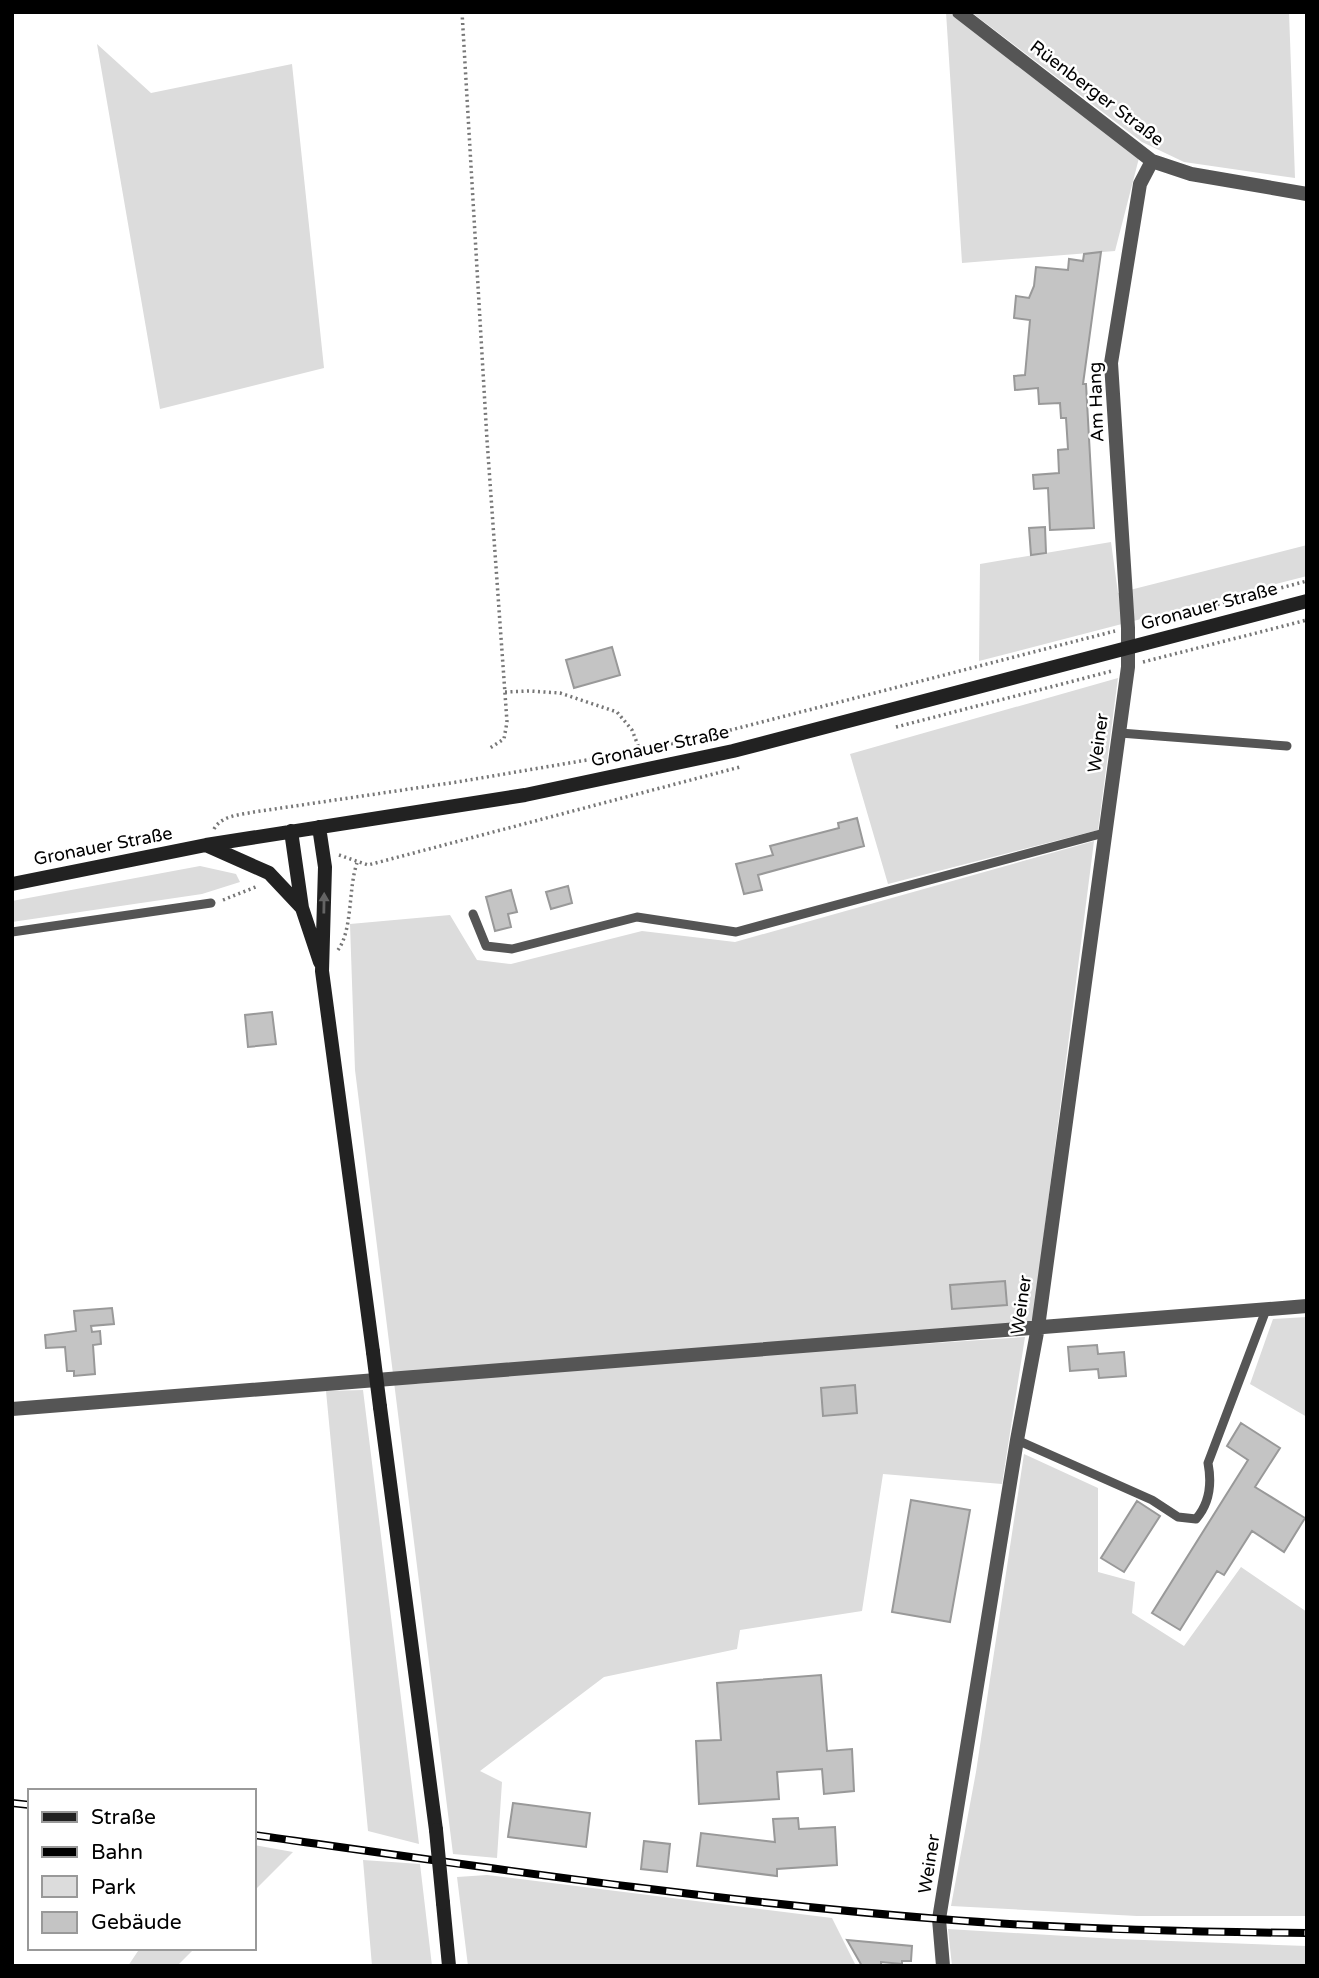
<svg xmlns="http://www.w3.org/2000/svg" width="1319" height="1978" viewBox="0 0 1319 1978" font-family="'Varela Round',sans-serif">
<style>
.green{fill:#dcdcdc}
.building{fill:#c4c4c4;stroke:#999;stroke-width:2}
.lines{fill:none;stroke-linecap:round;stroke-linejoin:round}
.path{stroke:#777;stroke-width:3.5;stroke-dasharray:2 3.5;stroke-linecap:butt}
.lane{stroke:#555;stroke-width:9}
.street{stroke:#555;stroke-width:14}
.secondary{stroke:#222;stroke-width:14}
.rail-casing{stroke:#000;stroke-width:8}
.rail{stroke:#fff;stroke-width:5;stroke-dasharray:16;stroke-linecap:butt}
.secondary-bridge{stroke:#222;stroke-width:14}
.oneway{fill:#646464}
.labels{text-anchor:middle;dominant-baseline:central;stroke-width:5;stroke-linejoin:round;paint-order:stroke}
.street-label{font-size:18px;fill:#000;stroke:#fff}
</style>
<rect width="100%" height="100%" fill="#fff"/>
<path class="green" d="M 946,12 L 949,12 L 1139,158 L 1115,251 L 962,263 Z
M 971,12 L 1289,12 L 1295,178 L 1184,162 L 1142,142 Z
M 97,44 L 151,93 L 292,64 L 324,368 L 160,409 Z
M 1111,542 L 1118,593 L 1307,545 L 1307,576 L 979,661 L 980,564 Z
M 1118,678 L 1098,830 L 888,884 L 850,754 Z
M 1094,841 L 1033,1320 L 1013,1327 L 413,1370 L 417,1384 L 683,1360 L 1025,1337 L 1002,1484 L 883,1474 L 862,1611 L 740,1630 L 737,1649 L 604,1677 L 480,1771 L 502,1782 L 497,1858 L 453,1854 L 355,1070 L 350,924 L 450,915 L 477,960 L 511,964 L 642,931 L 735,942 Z
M 200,866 L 236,874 L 240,882 L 202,894 L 12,922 L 12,901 Z
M 1307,1317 L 1307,1417 L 1250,1384 L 1273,1319 Z
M 363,1390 L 419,1844 L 368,1831 L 326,1391 Z
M 1024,1454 L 1098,1488 L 1098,1572 L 1135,1582 L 1132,1613 L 1184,1646 L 1241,1567 L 1307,1612 L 1307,1916 L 1137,1916 L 951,1906 L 976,1772 Z
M 254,1845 L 293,1852 L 254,1891 Z
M 363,1860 L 420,1864 L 432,1966 L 372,1966 Z
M 487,1875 L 832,1918 L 856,1966 L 468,1966 L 457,1877 Z
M 948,1929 L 1117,1939 L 1307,1946 L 1307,1966 L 952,1966 Z
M 140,1948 L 195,1948 L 177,1966 L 128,1966 Z"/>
<path class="building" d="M 1101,252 L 1083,384 L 1086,384 L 1094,528 L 1050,530 L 1048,488 L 1034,489 L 1033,475 L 1059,473 L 1058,450 L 1068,449 L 1066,418 L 1061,418 L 1060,403 L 1039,404 L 1038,388 L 1015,390 L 1014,376 L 1025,375 L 1030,320 L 1014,318 L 1016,296 L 1029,298 L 1034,286 L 1036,267 L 1068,270 L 1069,259 L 1083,261 L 1084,254 Z
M 1045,527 L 1046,553 L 1031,555 L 1029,528 Z
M 612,647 L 620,675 L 574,688 L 566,660 Z
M 857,818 L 864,846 L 758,875 L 762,890 L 744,894 L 736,864 L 773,855 L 770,846 L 839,828 L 838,823 Z
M 568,886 L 572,903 L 551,909 L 546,892 Z
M 511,890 L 517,912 L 508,914 L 511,927 L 495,931 L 486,897 Z
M 272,1012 L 276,1044 L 248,1047 L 245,1015 Z
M 1005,1281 L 1007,1305 L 952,1309 L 950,1285 Z
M 112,1308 L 114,1324 L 91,1326 L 92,1332 L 100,1331 L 101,1344 L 93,1345 L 95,1374 L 74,1376 L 74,1371 L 67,1371 L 65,1347 L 46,1348 L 45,1335 L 76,1331 L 74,1311 Z
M 1097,1345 L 1098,1354 L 1124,1352 L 1126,1376 L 1099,1378 L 1098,1369 L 1070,1371 L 1068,1347 Z
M 855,1385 L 857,1413 L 823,1416 L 821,1388 Z
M 1241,1423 L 1280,1448 L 1255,1487 L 1305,1518 L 1284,1552 L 1252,1531 L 1224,1575 L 1217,1571 L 1180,1630 L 1152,1613 L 1248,1460 L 1227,1446 Z
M 911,1500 L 970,1510 L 950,1622 L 892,1612 Z
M 1137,1501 L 1160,1516 L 1124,1572 L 1101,1558 Z
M 821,1675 L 827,1751 L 852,1749 L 854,1791 L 824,1794 L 822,1769 L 777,1772 L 779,1799 L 699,1804 L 696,1741 L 721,1740 L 717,1683 Z
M 513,1803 L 590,1813 L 586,1847 L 508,1837 Z
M 798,1818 L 799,1829 L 835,1827 L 837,1865 L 777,1869 L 777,1876 L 697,1866 L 701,1833 L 775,1842 L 773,1819 Z
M 644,1841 L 670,1844 L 667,1872 L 641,1869 Z
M 847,1940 L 912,1946 L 911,1961 L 902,1961 L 902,1964 L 881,1962 L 881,1966 L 862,1966 Z"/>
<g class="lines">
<path class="path" d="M 462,12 L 487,440 L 507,722 L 504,739 L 490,748
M 1143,624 L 1307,581
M 1143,662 L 1307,620
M 505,692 L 530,691 L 560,693 L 617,712 L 632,730 L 641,753
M 896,727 L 1112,671
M 214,829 C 222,815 240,815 254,812 L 457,782 L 640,751 L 727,731 L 1115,631
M 339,855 L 368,865 L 740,767
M 223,900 L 258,886
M 338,950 C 353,929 348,889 357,863"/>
<path class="lane" d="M 1120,733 L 1287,746
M 473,914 L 486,946 L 512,949 L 637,917 L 736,932 L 1104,833
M 12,932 L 211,903
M 1017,1440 L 1152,1500 L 1178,1517 L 1196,1519 C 1210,1503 1212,1484 1208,1463 L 1266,1310"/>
<path class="street" d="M 959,12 L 1152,161 L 1191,174 L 1307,194
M 12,1409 L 1307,1306
M 943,1966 L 939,1919 L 1017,1440 L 1038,1327 L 1128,667 L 1128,628 L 1111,363 L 1140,184 L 1152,161"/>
<path class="secondary" d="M 319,827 L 325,867 L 322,971 L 373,1352
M 291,831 L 302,908 L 320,962
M 206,845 L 269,873 L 301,907
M 12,884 L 206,845 L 525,795 L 733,751 L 1307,601
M 380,1407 L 436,1830
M 443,1903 L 449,1966"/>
<defs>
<path id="rail" d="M 12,1803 L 30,1805
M 254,1835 C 482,1867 710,1901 940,1919 C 1062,1929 1184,1932 1307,1933"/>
</defs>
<use href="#rail" class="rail-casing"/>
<use href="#rail" class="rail"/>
<path class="secondary-bridge" d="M 373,1352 L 380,1407
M 436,1830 L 443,1903"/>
</g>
<defs><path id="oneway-solid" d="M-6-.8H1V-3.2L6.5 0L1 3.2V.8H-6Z" transform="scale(1.75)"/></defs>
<use class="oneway" href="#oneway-solid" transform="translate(324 903) rotate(-89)"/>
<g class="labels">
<g class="street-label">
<text transform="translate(1097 93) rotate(37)">Rüenberger Straße</text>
<text transform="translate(1096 402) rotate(-92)">Am Hang</text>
<text transform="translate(1209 606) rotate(-15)">Gronauer Straße</text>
<text transform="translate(1098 743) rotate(-82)">Weiner</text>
<text transform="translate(660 746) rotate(-12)">Gronauer Straße</text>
<text transform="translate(103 846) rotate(-11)">Gronauer Straße</text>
<text transform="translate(1021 1305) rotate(-82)">Weiner</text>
<text transform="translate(929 1864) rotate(-81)">Weiner</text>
</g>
</g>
<rect width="1319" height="1978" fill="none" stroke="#000000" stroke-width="28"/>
<rect x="28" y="1789" width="228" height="161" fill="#ffffff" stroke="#999999" stroke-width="2"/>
<rect x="42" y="1812" width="35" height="10" fill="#222222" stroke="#999999" stroke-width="2"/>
<text x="91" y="1824" font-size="21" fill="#000000">Straße</text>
<rect x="42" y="1847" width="35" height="10" fill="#000000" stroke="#999999" stroke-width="2"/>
<text x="91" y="1859" font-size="21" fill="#000000">Bahn</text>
<rect x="42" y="1876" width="35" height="21" fill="#dcdcdc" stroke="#999999" stroke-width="2"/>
<text x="91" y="1894" font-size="21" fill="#000000">Park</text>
<rect x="42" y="1912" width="35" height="21" fill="#c4c4c4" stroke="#999999" stroke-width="2"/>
<text x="91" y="1929" font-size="21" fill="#000000">Gebäude</text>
</svg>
